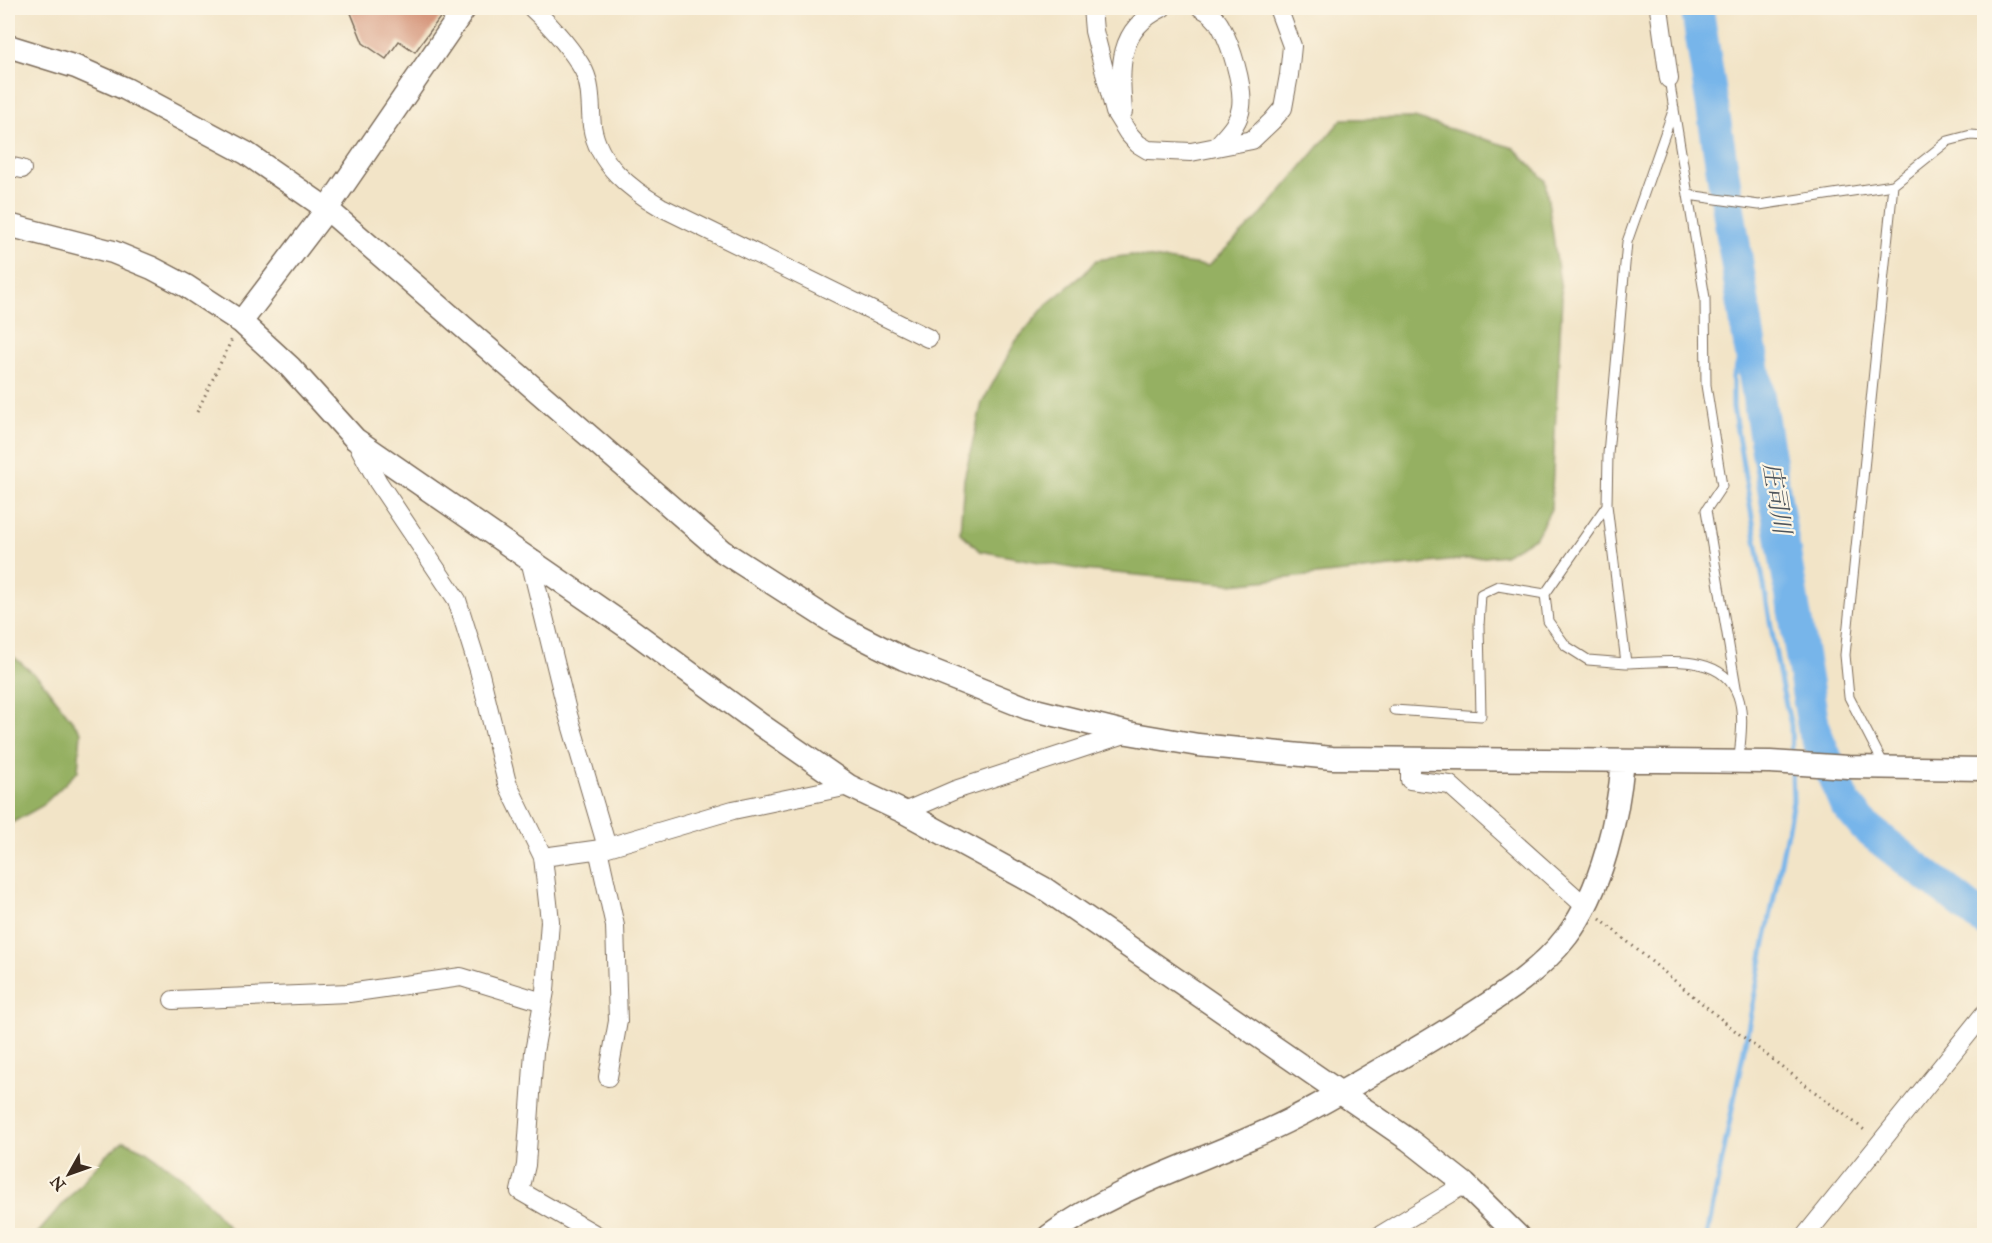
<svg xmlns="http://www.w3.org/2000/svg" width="1992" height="1243" viewBox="0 0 1992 1243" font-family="'IM FELL Great Primer','Noto Serif JP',serif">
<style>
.forest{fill:#95b062;stroke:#686d40;stroke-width:1.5}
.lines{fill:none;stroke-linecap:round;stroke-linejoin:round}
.stream{stroke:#77b5ea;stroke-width:5}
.river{stroke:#77b5ea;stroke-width:33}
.building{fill:#d6977d}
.service-casing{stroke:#7b6b59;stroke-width:11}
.minor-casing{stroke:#7b6b59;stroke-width:20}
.tertiary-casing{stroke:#7b6b59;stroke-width:25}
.path{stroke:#7b6b59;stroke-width:3;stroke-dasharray:1.5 4.5;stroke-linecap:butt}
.service{stroke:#fff;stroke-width:9}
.minor{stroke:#fff;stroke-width:18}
.tertiary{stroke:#fff;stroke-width:22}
.labels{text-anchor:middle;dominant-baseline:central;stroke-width:4.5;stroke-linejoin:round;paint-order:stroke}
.water-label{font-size:24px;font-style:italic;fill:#4d545b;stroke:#fcf5e5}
</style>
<rect width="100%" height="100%" fill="#fcf5e5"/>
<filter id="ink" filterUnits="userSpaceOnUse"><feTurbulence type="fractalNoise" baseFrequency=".0167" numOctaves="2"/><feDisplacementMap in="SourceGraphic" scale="12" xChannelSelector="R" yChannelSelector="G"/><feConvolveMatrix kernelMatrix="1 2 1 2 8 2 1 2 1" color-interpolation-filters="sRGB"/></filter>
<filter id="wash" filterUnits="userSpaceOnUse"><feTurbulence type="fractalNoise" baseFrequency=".008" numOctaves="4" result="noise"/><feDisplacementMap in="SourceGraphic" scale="24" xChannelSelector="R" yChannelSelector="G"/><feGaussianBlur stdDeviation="1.35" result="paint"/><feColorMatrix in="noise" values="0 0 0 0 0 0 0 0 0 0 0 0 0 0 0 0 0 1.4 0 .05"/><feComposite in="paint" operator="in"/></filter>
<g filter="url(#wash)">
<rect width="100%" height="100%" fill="#f2e4c7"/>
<path class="forest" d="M 1414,118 L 1514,148 L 1545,180 L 1562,297 L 1551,509 L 1536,537 L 1504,555 L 1232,584 L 1083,570 L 980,551 L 960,532 L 964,479 L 982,403 L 1016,341 L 1047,304 L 1084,274 L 1096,260 L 1131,255 L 1208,266 L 1262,214 L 1342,119 Z
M 8,652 L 41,680 L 81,732 L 78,771 L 42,806 L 8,825 Z
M 124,1141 L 146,1151 L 187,1180 L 230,1229 L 233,1235 L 36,1235 L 105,1156 Z"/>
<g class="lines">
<path class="stream" d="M 1748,334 L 1733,377 L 1733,407 L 1781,684 L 1791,725 L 1792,759
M 1707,1236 L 1793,801 L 1792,769"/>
<path class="river" d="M 1697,8 L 1748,334 L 1814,730 L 1845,803 L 1865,827 L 1984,920"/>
</g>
<g id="blocks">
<path class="building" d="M 349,8 L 447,8 L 415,52 L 399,41 L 386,59 L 363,43 Z"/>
</g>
</g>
<g filter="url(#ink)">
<use href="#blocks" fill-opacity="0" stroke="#7b6b59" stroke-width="1.5"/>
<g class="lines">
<defs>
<path id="service" d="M 1669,79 L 1688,195 L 1759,205 L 1893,185 L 1948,141 L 1971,135 L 1984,136
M 1674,108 L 1627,242 L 1608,454 L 1607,505 L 1626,663 C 1662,663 1722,651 1738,696 C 1745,716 1740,741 1739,761
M 1688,195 L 1705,298 L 1706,385 L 1722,486 L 1706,510 L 1737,693
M 1607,505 L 1545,594 L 1548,621 L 1566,646 L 1588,660 L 1626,663
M 1394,710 L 1481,716 L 1479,626 L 1481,594 L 1498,586 L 1545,594
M 1884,765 L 1849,697 L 1845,655 L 1893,185"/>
<path id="minor" d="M 532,8 C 551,26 571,47 584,71 C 592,88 590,108 592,126 C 598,164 630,189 661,207 L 928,338
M 1092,8 L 1094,31 L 1115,112 L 1128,133 L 1138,144 L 1148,150 L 1191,152 L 1252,140 L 1272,121 L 1283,108 L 1289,75 L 1292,46 L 1278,8
M 1201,8 C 1208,11 1217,19 1221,27 C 1231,45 1244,86 1241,107 C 1239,124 1227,134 1217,146
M 1659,8 L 1669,79
M 1123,112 C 1120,69 1116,30 1162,8
M 8,166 L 22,169
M 356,441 L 378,482 L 457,600 L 479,670 L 507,783 L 543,857 L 550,921 L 545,991 L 534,1052 L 526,1165 L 520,1191 L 598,1236
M 530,560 L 567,711 L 607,847
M 1410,758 L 1410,780 L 1450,785 L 1585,906
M 904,812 L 955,790 L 1128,733
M 598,849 L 615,926 L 618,1021 L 608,1077
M 543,857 L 601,849 L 733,810 L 849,786
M 173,1000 L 349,993 L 461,977 L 543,1002
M 1379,1236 L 1465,1184
M 1805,1236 L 1984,1014"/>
<path id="tertiary" d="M 8,46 L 76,67 L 126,89 L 246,153 L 327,209 L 722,551 L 839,626 L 904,659 L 1027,708 L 1128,733 L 1198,745 L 1332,758 L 1770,762 L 1848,767 L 1984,769
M 8,225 L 113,252 L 152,268 L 186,286 L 241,322 L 290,367 L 355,439 L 630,629 L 761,725 L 849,786 L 904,812 L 1045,889 L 1409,1140 L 1465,1184 L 1518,1236
M 241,322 L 327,209 L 465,8
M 1049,1236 C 1108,1192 1181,1168 1248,1139 C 1297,1119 1342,1092 1388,1065 C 1416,1049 1443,1033 1469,1016 C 1505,993 1541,970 1567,936 C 1602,890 1618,817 1623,761"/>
</defs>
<use href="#service" class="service-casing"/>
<use href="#minor" class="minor-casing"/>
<use href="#tertiary" class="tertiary-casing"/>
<path class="path" d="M 197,412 L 232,339
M 1600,919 L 1738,1033 L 1867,1132"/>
<use href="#service" class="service"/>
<use href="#minor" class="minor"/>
<use href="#tertiary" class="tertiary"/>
</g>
</g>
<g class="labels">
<g class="water-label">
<text transform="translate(1777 498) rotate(81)">庄司川</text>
</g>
</g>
<rect width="1992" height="1243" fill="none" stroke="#fcf5e5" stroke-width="30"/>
<g transform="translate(69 1174) rotate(230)" stroke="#fcf5e5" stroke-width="4.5" paint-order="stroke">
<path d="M0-4.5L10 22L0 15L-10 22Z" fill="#3b2a1e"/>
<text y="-9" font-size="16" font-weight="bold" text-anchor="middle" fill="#3b2a1e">N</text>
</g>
</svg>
